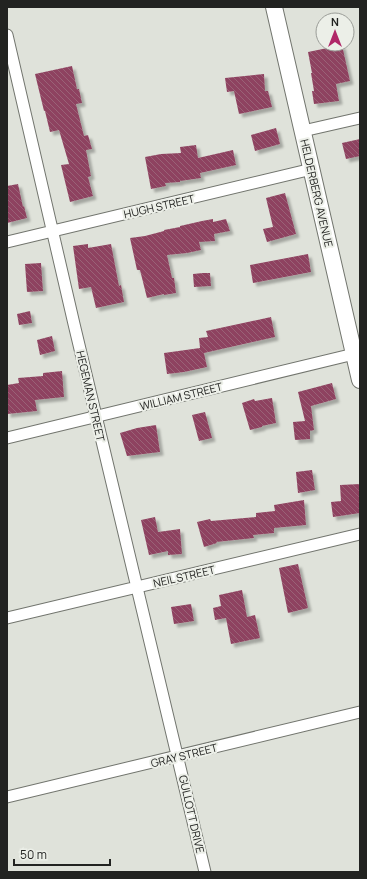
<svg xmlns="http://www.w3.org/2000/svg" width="367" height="879" viewBox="0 0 367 879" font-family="Manrope,sans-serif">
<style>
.building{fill:url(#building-back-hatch);filter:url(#shadow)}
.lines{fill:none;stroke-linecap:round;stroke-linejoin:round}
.street-casing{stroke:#72756e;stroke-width:13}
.secondary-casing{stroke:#72756e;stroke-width:18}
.street{stroke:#fff;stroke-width:11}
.secondary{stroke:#fff;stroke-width:16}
.labels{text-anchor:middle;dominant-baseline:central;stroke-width:4;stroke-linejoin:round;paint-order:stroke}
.street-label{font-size:11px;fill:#222321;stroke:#ecefe8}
</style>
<defs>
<pattern id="building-back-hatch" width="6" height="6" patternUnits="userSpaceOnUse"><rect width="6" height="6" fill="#8e4360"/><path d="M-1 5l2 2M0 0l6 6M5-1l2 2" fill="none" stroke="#9a6277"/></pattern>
<filter id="shadow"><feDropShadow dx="3.5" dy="3.5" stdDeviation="1" flood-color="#0004"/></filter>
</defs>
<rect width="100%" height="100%" fill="#dfe2da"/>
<path class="building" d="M 342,45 L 350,81 L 336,84 L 339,101 L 314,104 L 312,91 L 314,91 L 311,73 L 312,73 L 308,52 Z
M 72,66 L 77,89 L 79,89 L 82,103 L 76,104 L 84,136 L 88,135 L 92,149 L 86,150 L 91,176 L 88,177 L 93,196 L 70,202 L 61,165 L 69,164 L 59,130 L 50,132 L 45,111 L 44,111 L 35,74 Z
M 264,74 L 265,91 L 268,91 L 272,107 L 239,114 L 234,91 L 227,92 L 225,78 Z
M 276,128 L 280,144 L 255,151 L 251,135 Z
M 360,139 L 360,156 L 346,159 L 342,143 Z
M 196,145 L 198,158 L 233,150 L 236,165 L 200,173 L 201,178 L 180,181 L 180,182 L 165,183 L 166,186 L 151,189 L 145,157 L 161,154 L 181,153 L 180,147 Z
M 18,184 L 23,207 L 24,206 L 27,218 L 7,223 L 7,186 Z
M 285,193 L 296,234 L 267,242 L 263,229 L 273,227 L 266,198 Z
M 213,219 L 213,222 L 226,219 L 230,231 L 214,234 L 215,241 L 199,242 L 201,250 L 187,253 L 167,255 L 172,278 L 174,278 L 176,293 L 164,295 L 164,294 L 147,298 L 140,270 L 137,270 L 130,238 L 145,236 L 164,231 L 164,230 L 180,227 L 180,226 L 202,221 Z
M 88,244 L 88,248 L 111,244 L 119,286 L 121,285 L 124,302 L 96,308 L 91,287 L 79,289 L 73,246 Z
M 308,254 L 311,272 L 253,283 L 250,265 Z
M 41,263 L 43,291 L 27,292 L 25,264 Z
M 203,273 L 210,273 L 211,286 L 194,287 L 193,274 Z
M 30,311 L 32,323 L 19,325 L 17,314 Z
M 271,317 L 275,337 L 204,353 L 207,367 L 184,372 L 167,374 L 164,353 L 200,348 L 199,338 L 208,337 L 206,331 Z
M 52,336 L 55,351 L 40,355 L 37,340 Z
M 62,371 L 64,397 L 35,400 L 37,411 L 7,414 L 7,385 L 19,383 L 18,378 L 43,376 L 43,373 Z
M 332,383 L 336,399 L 311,406 L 314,430 L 310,431 L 310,439 L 295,440 L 293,422 L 305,421 L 298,392 Z
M 272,398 L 276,423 L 262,426 L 262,427 L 250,430 L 242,403 L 254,399 L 255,401 Z
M 205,412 L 212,438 L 199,441 L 192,415 Z
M 156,425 L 160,452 L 127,456 L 120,433 L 137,428 Z
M 312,470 L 315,490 L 298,493 L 296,472 Z
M 360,484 L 360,513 L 333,517 L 331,502 L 341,501 L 340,485 Z
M 304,500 L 306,525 L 274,528 L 274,533 L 253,535 L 254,538 L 216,542 L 217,543 L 204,547 L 197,522 L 210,519 L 211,521 L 256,517 L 256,513 L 275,511 L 274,505 Z
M 155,517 L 158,532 L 180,529 L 182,554 L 168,555 L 168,551 L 149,555 L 141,520 Z
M 298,564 L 308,608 L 288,613 L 279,568 Z
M 242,590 L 247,617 L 255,615 L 260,638 L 231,644 L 226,618 L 215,620 L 213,608 L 221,606 L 219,595 Z
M 191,604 L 194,621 L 174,624 L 171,607 Z"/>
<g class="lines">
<defs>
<path id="street" d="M 7,35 L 74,324 L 205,872
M 303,131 L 360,118
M 7,242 L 312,169
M 7,438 L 354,354
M 7,618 L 360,534
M 7,797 L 360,712"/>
<path id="secondary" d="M 274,7 L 360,380"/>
</defs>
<use href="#street" class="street-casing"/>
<use href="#secondary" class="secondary-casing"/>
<use href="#street" class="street"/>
<use href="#secondary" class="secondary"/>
</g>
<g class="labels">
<g class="street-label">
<text transform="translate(317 193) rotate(77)">HELDERBERG AVENUE</text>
<text transform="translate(159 206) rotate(-13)">HUGH STREET</text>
<text transform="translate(91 396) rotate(77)">HEGEMAN STREET</text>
<text transform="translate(181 396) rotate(-14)">WILLIAM STREET</text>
<text transform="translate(184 576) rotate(-13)">NEIL STREET</text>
<text transform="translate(184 755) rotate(-14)">GRAY STREET</text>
<text transform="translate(192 814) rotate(77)">GULLOTT DRIVE</text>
</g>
</g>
<rect width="367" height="879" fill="none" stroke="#222321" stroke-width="16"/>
<g transform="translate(335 32)"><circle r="19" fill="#ecefe8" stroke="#9b9d98"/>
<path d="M0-3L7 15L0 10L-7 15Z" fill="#b02768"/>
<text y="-6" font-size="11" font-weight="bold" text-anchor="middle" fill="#222321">N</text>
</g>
<path d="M14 859v6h96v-6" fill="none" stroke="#222321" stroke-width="2"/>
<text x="20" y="859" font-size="12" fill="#222321" stroke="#ecefe8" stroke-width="3" paint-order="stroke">50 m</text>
</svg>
